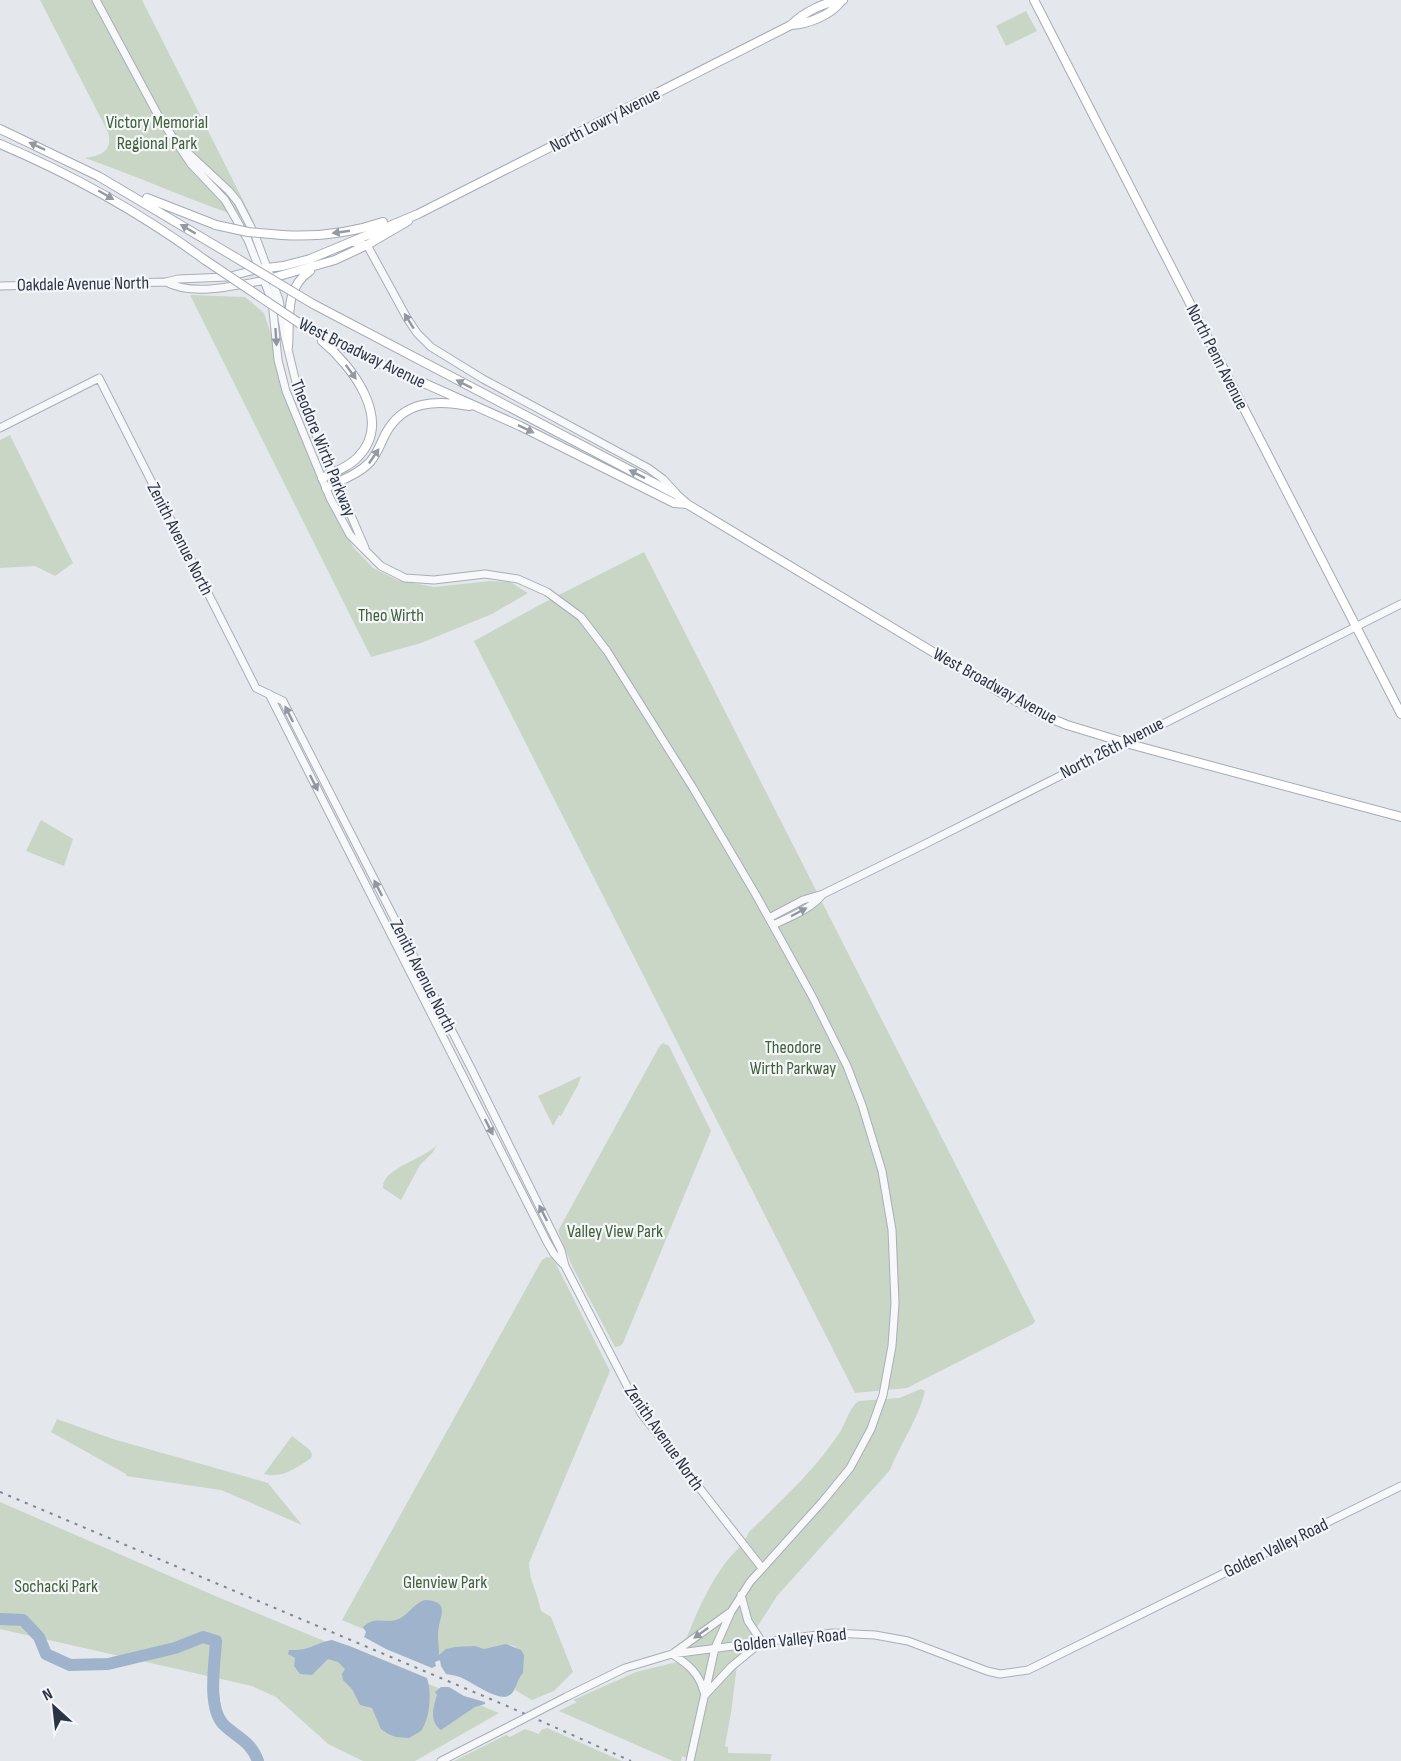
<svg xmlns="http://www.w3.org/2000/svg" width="1401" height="1761" viewBox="0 0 1401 1761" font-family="'Sofia Sans Condensed',sans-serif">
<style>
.green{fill:#c9d6c5}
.water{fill:#9fb4cc}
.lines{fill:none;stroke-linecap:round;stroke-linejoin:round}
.river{stroke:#9fb4cc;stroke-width:12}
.minor-casing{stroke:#a9aeb7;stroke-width:9}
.major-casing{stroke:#a3abb8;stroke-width:10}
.minor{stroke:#f7f8fa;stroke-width:7}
.major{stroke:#fff;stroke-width:8}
.rail{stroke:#7d8696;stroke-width:2;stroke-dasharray:3 6;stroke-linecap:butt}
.minor-bridge-casing{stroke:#a9aeb7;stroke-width:9;stroke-linecap:butt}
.major-bridge-casing{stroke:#a3abb8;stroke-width:10;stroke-linecap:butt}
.minor-bridge{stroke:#f7f8fa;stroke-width:7}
.major-bridge{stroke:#fff;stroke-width:8}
.oneway{fill:#959aa2}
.oneway2{fill:#9196a0}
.labels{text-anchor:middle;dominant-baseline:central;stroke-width:4.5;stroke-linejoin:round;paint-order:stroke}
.street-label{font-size:18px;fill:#2b3445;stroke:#f4f6f9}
.park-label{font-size:18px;fill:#3f6138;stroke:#f4f6f9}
</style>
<rect width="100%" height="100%" fill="#e4e7ec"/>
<path class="green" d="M 40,0 L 142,0 L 254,222 C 197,203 142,178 85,158 C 102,155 113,151 108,132 Z
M 1026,11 L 1037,31 L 1006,46 L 996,26 Z
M 190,295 L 245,297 L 264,313 L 324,495 L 339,519 L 353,547 L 373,568 L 397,580 L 434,587 L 490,581 L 510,582 L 528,593 L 492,614 L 421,643 L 371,657 Z
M 10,435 L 73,563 L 55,576 L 35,566 L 0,568 L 0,440 Z
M 644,552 L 1035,1321 L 1033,1324 L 907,1388 L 855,1393 L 474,641 L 545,602 Z
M 41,820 L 73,839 L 64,866 L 26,851 Z
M 663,1043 L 669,1046 L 711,1131 L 623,1343 L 620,1346 L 615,1347 L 572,1266 L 558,1231 L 659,1047 Z
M 581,1076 L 578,1085 L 561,1116 L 559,1115 L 553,1126 L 538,1096 Z
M 437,1145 L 433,1152 L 420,1165 L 401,1200 L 383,1188 C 381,1169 424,1159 437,1145 Z
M 547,1257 L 551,1258 L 555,1262 L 610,1371 L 529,1563 C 529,1580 538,1594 541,1611 L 551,1617 L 573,1672 L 554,1691 L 532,1700 L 515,1690 L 517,1679 L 516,1647 C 508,1643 503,1645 495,1648 L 482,1679 L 342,1620 L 542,1260 Z
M 921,1389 L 925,1391 C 919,1418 900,1444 890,1470 L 777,1596 L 738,1657 L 731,1713 L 725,1746 L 728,1747 L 728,1753 L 772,1754 L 770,1761 L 686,1761 L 687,1758 L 682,1756 L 681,1761 L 673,1761 L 559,1711 L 577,1702 L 573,1700 L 636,1672 L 677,1662 C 690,1630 701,1598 721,1569 C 729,1556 743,1547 749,1532 C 781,1501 815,1470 840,1432 C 846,1423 850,1406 859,1401 L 899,1398 Z
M 57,1419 L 113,1439 L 268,1483 L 302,1525 L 221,1490 L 126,1476 L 126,1474 L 51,1432 Z
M 292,1436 L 310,1450 L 312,1455 L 311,1458 C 297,1468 281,1479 264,1474 Z
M 0,1502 L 220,1598 L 499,1713 L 415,1761 L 363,1761 L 328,1744 L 276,1697 L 252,1686 L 0,1629 Z
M 547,1728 L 622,1761 L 454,1761 L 506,1735 L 510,1737 L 525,1729 L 539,1734 L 541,1730 Z"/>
<path class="water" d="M 424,1600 C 453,1601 438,1617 438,1635 C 438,1641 439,1648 439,1655 L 446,1649 L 455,1647 L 475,1646 L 484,1649 L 506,1644 L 521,1650 L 524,1655 L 523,1673 C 516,1680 517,1692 508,1696 C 498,1701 473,1683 464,1679 C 459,1676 452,1675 446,1674 L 441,1666 L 440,1660 L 435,1662 L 436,1666 L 432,1668 L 386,1649 L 364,1637 L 366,1632 L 363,1627 C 374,1616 384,1623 396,1620 C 407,1617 412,1605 424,1600 Z
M 332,1640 L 352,1647 L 427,1678 C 432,1693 430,1718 421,1731 L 409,1738 L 396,1737 L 388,1734 L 381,1729 L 372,1708 L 360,1705 L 352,1689 L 343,1680 L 342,1674 L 345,1669 L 338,1662 L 328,1659 L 312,1675 L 300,1674 L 294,1666 L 295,1658 L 288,1654 L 289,1650 C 310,1651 315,1643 332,1640 Z
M 441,1687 L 449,1687 L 464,1696 L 485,1702 L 485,1704 L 475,1707 L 441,1730 C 429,1721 433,1708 437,1695 L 435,1692 Z"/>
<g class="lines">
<path class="river" d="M 0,1619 L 23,1620 L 39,1637 L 46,1654 L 70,1665 L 108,1664 L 175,1648 L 203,1637 L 216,1641 C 215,1663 207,1706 223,1724 C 237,1738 250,1740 258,1761"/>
<defs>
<path id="minor" d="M 96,0 L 159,117 L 191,164 L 225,200 L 248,240 L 272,301 L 278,360 L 286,391 L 330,498 L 350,535 L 381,566 L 405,578 L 434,580 L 485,574 L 518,579 L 547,592 L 581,617 L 607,651 L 693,788 L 756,895 L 812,996 L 847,1066 L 862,1105 L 882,1171 L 892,1230 L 895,1303 L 892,1346 L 883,1395 L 871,1429 L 850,1468 L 823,1501 L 750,1582 L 731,1612 L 715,1648 L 690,1761
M 185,150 L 229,191 L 238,202 L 255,235 L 279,300 L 285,337 L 299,395 L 365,548
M 351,242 L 367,245 L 407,318 L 417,333 L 431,347 L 483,379 L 648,468 L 663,479 L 676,493
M 166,282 C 194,297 236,285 266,280
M 0,286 L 166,282 L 178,279 L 227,277 L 259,269
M 0,428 L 99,378 L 256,688 L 283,701 L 472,1070 L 561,1250 L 565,1266 L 641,1413 L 762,1568
M 269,694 L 547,1242 L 554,1254 L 563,1264
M 769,918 L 803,900 L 823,894 L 921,846 L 1401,604
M 773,925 C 790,917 811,909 823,894
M 741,1595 L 748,1621 L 762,1642
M 675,1652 L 729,1613
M 672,1654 C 688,1664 699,1673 704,1692
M 705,1695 L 731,1667 L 760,1643
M 566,1697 L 625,1668 L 672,1654 L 833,1633 L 875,1635 L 908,1641 L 987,1671 L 1000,1674 L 1028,1670 L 1401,1486
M 441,1761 L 498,1732"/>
<path id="major" d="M 1034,0 L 1401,714
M 791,25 C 808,24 832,15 842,0
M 0,129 L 98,176 L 238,259
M 0,144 C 73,175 141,213 205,260
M 147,198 L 216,225
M 282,235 C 315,237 351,233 383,222
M 259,269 L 283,266 L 310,259 L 418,214 L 791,25 C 804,12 824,2 843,0
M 272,278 L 335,260 L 367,245 L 408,221
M 313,304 L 677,495 L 687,504 L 996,690 L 1040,714 L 1067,725 L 1133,745 L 1401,817
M 302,325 L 350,350 L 520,426 L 674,503 L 687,504
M 288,347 C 290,320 284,288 310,271
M 322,478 C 334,472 349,467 358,457 C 394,420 352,366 322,341
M 326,488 C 341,480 359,474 370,462 C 378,453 381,442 386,433 C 404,400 437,400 469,406"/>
</defs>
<use href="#minor" class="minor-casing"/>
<use href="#major" class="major-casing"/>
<use href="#minor" class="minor"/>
<use href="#major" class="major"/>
<path class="rail" d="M 0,1492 L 507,1706 L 631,1761"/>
<defs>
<path id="minor-bridge" d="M 498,1732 L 566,1697"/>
<path id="major-bridge" d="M 216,225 L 248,232 L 282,235
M 238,259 L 313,304
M 205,260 L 302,325"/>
</defs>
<use href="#minor-bridge" class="minor-bridge-casing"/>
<use href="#major-bridge" class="major-bridge-casing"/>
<use href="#minor-bridge" class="minor-bridge"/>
<use href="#major-bridge" class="major-bridge"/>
</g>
<defs><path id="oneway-solid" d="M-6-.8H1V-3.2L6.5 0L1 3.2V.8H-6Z" transform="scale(1.5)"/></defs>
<g class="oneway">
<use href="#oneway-solid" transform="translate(37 146) rotate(-155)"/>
<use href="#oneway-solid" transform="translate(106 195) rotate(30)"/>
<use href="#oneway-solid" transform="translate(188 229) rotate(-149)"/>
<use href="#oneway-solid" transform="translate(341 232) rotate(172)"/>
<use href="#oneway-solid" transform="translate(351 372) rotate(54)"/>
<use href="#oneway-solid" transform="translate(464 384) rotate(-153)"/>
<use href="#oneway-solid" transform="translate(526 429) rotate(26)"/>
<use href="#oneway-solid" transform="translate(374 456) rotate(-56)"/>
<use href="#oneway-solid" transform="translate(637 474) rotate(-153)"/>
</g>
<g class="oneway2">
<use href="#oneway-solid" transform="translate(409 321) rotate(-122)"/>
<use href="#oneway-solid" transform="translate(276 337) rotate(86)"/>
<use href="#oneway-solid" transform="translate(289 714) rotate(-117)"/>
<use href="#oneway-solid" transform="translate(314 783) rotate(63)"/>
<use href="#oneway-solid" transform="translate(378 888) rotate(-117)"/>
<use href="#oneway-solid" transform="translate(799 912) rotate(-28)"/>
<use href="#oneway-solid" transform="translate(489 1127) rotate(63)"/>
<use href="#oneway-solid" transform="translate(543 1213) rotate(-117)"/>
<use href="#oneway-solid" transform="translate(701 1633) rotate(144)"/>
</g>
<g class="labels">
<g class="street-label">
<text transform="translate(605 120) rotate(-27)">North Lowry Avenue</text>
<text transform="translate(83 284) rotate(-1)">Oakdale Avenue North</text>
<text transform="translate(362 353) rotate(26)">West Broadway Avenue</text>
<text transform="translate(1217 357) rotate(63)">North Penn Avenue</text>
<text transform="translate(323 448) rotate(68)">Theodore Wirth Parkway</text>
<text transform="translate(180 539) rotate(63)">Zenith Avenue North</text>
<text transform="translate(995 686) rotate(29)">West Broadway Avenue</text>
<text transform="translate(1112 748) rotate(-27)">North 26th Avenue</text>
<text transform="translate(423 976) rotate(63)">Zenith Avenue North</text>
<text transform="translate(664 1438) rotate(55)">Zenith Avenue North</text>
<text transform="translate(1276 1548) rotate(-26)">Golden Valley Road</text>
<text transform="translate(790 1640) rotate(-6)">Golden Valley Road</text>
</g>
<g class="park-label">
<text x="157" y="122">Victory Memorial<tspan x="157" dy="21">Regional Park</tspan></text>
<text x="391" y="615">Theo Wirth</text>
<text x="793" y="1047">Theodore<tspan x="793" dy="21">Wirth Parkway</tspan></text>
<text x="615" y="1231">Valley View Park</text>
<text x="445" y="1582">Glenview Park</text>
<text x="56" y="1586">Sochacki Park</text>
</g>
</g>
<g transform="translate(54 1707) rotate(333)" stroke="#f4f6f9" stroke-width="4.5" paint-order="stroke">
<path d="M0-4.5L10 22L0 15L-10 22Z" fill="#2b3445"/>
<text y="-9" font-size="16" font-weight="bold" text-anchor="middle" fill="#2b3445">N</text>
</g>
</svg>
